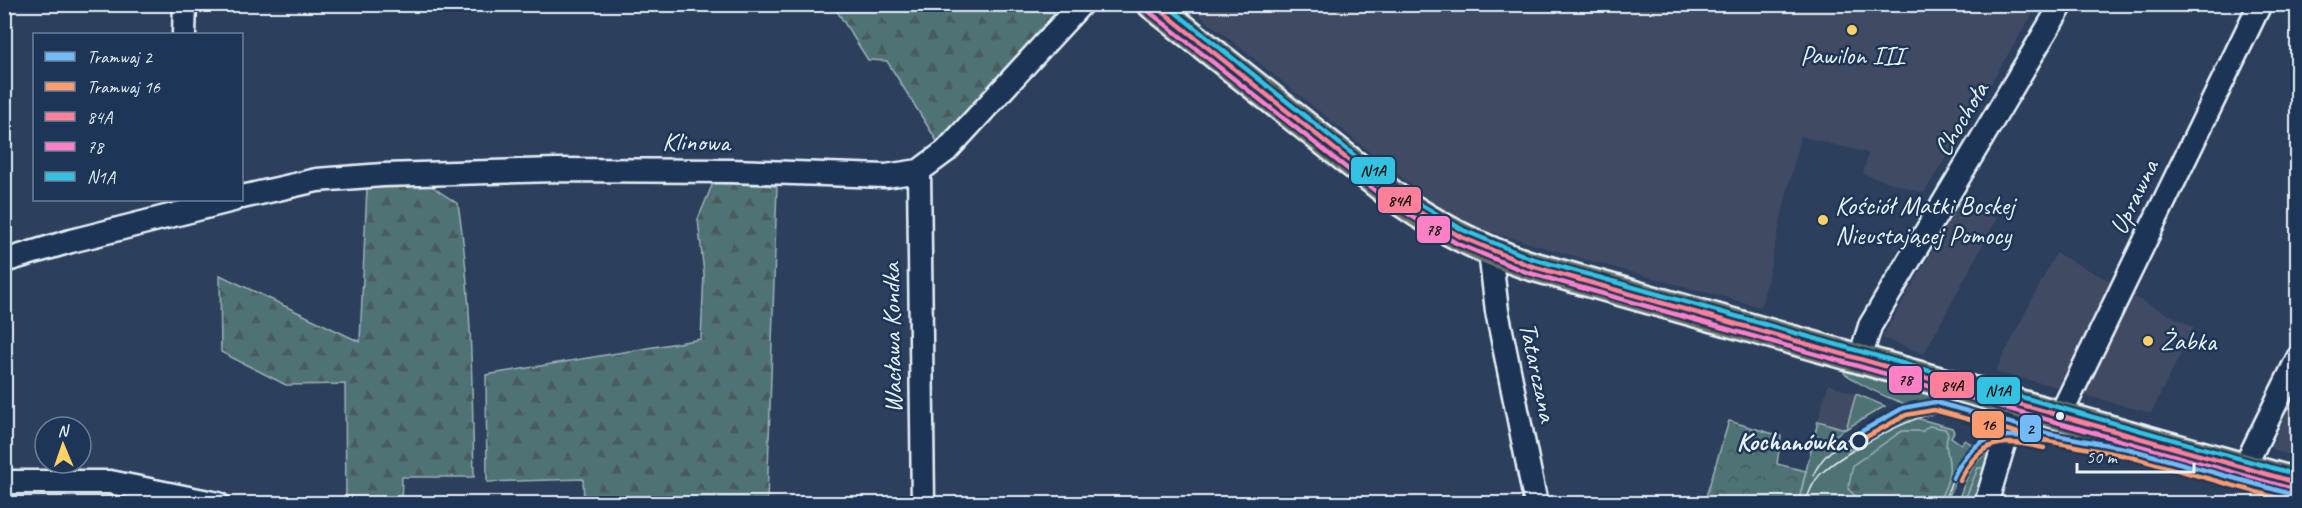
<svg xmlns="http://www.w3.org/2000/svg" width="2302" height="508" viewBox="0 0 2302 508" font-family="Caveat,sans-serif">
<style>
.built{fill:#3f4b64}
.green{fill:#4f7375;stroke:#9cb2b6;stroke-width:1.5}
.forest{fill:url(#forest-firs);stroke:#9cb2b6;stroke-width:1.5}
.park{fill:url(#park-crowns);stroke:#9cb2b6;stroke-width:1.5}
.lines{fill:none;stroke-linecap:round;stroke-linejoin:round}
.minor-casing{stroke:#e8f1f8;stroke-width:27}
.major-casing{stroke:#e8f1f8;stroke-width:33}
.minor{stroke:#1d3557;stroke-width:22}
.major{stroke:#6a7166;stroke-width:28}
.tram{stroke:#e8f1f8;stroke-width:1.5}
.bus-1-casing{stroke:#1d3557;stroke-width:9}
.bus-2-casing{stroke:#1d3557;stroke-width:9}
.bus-3-casing{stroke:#1d3557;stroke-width:9}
.bus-1{stroke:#ff8098;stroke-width:4.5}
.bus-2{stroke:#ff80c5;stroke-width:4.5}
.bus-3{stroke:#33c2e2;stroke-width:4.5}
.tram-1-casing{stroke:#1d3557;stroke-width:9}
.tram-2-casing{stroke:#1d3557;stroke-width:9}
.tram-1{stroke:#73baf8;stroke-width:4.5}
.tram-2{stroke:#fc9b6d;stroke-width:4.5}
.poi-dot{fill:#ffd166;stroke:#1d3557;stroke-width:2}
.bus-dot{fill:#e8f1f8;stroke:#1d3557;stroke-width:2}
.stop-dot{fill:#1d3557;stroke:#e8f1f8;stroke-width:3}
.labels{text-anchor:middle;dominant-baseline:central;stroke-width:5;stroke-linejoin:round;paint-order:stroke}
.poi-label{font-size:26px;fill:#e8f1f8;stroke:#1d3557;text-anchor:start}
.street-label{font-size:26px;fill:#e8f1f8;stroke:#1d3557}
.stop-label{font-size:26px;font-weight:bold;fill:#e8f1f8;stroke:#1d3557;text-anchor:end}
.line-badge{stroke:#1d3557;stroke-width:2}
.pale-badge-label{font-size:16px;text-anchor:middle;font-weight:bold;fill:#111}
</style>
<defs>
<pattern id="forest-firs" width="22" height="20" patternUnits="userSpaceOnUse" patternTransform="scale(1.5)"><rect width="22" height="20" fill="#4f7375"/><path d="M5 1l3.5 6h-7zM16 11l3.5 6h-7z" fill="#4a5b5d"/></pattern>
<pattern id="park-crowns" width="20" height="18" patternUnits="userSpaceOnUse" patternTransform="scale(1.5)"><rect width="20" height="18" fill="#4f7375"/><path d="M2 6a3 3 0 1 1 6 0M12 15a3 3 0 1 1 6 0" fill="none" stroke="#4a5b5d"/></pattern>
</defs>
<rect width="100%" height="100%" fill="#2c3f5d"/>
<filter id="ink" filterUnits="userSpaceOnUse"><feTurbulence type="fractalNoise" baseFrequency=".0167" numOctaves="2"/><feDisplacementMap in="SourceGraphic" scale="12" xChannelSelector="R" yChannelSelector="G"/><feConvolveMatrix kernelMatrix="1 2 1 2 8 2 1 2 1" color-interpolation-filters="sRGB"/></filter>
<g filter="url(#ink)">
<path class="built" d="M 1187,5 L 2038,5 L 1924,193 L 1863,174 L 1868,153 L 1800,136 L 1761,307 L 1612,267 L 1457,222 Z
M 1962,199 L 1997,218 L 1924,354 L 1882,338 Z
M 2056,253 L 2112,282 L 2058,387 L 1995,372 Z
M 2132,296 L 2194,327 L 2151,413 L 2084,395 Z
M 1828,384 L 1856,394 L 1845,429 L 1818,421 Z
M 2297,392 L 2297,458 L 2270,448 Z"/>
<path class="green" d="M 1845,370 L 2005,415 L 1981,410 L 1980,412 L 2004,419 L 2001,431 C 1947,416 1889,406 1844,373 Z
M 1856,394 L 1885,406 L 1846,429 Z
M 1909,416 L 1952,428 L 1954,432 L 1951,437 L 1961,444 L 1965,440 L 1977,448 L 1964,462 L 1946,503 L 1798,504 L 1818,421 L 1845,429 L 1833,437 L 1836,443 L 1845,444 L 1849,450 Z
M 1994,448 L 1981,503 L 1957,504 C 1965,481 1971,461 1994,448 Z"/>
<path class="forest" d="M 833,5 L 1075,5 L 940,146 L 887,61 L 868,60 Z
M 713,183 L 777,186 L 767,503 L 584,503 L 583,479 L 487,482 L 486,375 L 701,339 L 704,274 L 698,219 Z
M 428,184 L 458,204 C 472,294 472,386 474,477 L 402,477 L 401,503 L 346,503 L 345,384 L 286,385 L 221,352 L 220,275 L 360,342 L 367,187 Z
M 1929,426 L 1945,429 L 1948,434 C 1943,449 1951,457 1949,472 C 1948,484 1943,493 1937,503 L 1863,503 L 1848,489 L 1853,465 L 1902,431 L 1923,431 Z
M 1978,468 L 1985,468 L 1986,477 L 1976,503 L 1963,504 Z"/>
<path class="park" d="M 1729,421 L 1781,436 L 1777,464 L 1806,471 L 1798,503 L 1704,503 Z"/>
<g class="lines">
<defs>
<path id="minor" d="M 184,34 L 185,4
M 919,171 L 923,504
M 242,197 L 317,180 L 383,175 L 557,170 L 731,171 L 886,176 L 919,171 L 946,151 L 1081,4
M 1490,251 L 1497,311 L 1536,504
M 4,261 L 71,241 L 233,200
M 1860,359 L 1870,326 L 2062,4
M 2060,416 L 2260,4
M 2244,468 L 2298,358
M 4,482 L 110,482 L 218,504
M 1986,504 L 2016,403"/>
<path id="major" d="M 1152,4 L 1396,198 C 1437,227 1480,249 1528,265 L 2298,483"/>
</defs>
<use href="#minor" class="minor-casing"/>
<use href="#major" class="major-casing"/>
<use href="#minor" class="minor"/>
<use href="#major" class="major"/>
<path class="tram" d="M 1813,476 C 1821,456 1837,445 1855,435
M 1807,498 C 1811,488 1815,478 1824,471 C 1842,454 1905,420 1929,415 C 1946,411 1962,411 1980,414
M 1943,504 L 1953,478"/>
<defs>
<path id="bus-1" d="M 1153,4 L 1396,198 L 1459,236 L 1528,265 L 2298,483"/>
<path id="bus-2" d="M 1147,10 L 1392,204 L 1456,243 L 1526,272 L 2296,490"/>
<path id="bus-3" d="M 1165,4 L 1400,192 L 1463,230 L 1530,258 L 2298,475"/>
</defs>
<use href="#bus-1" class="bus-1-casing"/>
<use href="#bus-2" class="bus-2-casing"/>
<use href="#bus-3" class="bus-3-casing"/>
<use href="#bus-1" class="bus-1"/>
<use href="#bus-2" class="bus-2"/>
<use href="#bus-3" class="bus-3"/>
<defs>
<path id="tram-1" d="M 1855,435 L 1903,408 L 1935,402 L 2050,434 L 2129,449 L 2298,496
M 1953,478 C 1974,432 2001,431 2046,441"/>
<path id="tram-2" d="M 1859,441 L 1906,415 L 1934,410 L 2048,441 L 2127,456 L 2296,503
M 1960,481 C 1980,438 2002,439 2044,448"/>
</defs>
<use href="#tram-1" class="tram-1-casing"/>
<use href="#tram-2" class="tram-2-casing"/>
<use href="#tram-1" class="tram-1"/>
<use href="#tram-2" class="tram-2"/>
</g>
</g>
<g class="poi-dot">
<circle cx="1852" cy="30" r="6"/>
<circle cx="1823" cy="220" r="6"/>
<circle cx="2148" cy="341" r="6"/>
</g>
<circle class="bus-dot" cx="2060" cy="416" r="5"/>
<circle class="stop-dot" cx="1859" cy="441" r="8"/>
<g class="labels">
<g class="poi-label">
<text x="1852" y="55" text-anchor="middle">Pawilon III</text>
<text x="1835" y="205">Kościół Matki Boskej<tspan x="1835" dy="30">Nieustającej Pomocy</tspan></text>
<text x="2160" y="341">Żabka</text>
</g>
<g class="street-label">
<text transform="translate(1961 119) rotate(-59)">Chochoła</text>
<text transform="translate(696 142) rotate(1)">Klinowa</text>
<text transform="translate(2134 197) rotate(-64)">Uprawna</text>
<text transform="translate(892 338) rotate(-91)">Wacława Kondka</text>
<text transform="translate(1538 372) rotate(78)">Tatarczana</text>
</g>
<g class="stop-label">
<text x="1846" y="441">Kochanówka</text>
</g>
</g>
<g class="line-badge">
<rect x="1350" y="156" width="46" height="29" rx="6" fill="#33c2e2"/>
<rect x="1377" y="186" width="45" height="28" rx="6" fill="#ff8098"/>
<rect x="1416" y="215" width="35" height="29" rx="6" fill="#ff80c5"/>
<rect x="1888" y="365" width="35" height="29" rx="6" fill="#ff80c5"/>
<rect x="1929" y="371" width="46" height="28" rx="6" fill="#ff8098"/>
<rect x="1976" y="376" width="45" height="29" rx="6" fill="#33c2e2"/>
<rect x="1971" y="410" width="34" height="29" rx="6" fill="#fc9b6d"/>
<rect x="2019" y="414" width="23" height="29" rx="6" fill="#73baf8"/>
</g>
<g class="pale-badge-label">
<text x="1373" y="176">N1A</text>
<text x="1399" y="206">84A</text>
<text x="1433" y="235">78</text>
<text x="1905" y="385">78</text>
<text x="1952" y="391">84A</text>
<text x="1998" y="396">N1A</text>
<text x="1988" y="430">16</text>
<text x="2030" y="434">2</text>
</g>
<rect width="2302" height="508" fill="none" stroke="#1d3557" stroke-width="24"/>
<rect x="12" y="12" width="2278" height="484" fill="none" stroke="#e8f1f8" stroke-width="2" filter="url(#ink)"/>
<rect x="33" y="33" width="210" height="168" fill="#1d3557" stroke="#6e8097" stroke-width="1.5"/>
<rect x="45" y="52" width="30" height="9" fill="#73baf8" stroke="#6e8097" stroke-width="1.5"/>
<text x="87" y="63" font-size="18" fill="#e8f1f8">Tramwaj 2</text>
<rect x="45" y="82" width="30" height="9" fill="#fc9b6d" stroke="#6e8097" stroke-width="1.5"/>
<text x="87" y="93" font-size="18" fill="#e8f1f8">Tramwaj 16</text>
<rect x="45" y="112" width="30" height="9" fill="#ff8098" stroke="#6e8097" stroke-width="1.5"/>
<text x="87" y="123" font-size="18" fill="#e8f1f8">84A</text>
<rect x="45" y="142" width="30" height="9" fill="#ff80c5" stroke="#6e8097" stroke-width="1.5"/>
<text x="87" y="153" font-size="18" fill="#e8f1f8">78</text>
<rect x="45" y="172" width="30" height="9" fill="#33c2e2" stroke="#6e8097" stroke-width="1.5"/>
<text x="87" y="183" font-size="18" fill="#e8f1f8">N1A</text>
<g transform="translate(63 445) rotate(358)"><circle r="28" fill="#1d3557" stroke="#6e8097" stroke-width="1.5"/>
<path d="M0-4.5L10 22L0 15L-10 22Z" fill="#ffd166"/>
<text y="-9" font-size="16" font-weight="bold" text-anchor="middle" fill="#e8f1f8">N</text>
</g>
<path d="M2077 463v9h117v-9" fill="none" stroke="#e8f1f8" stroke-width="3"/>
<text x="2086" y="463" font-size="18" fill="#e8f1f8" stroke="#1d3557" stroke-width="4.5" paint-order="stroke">50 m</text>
</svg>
